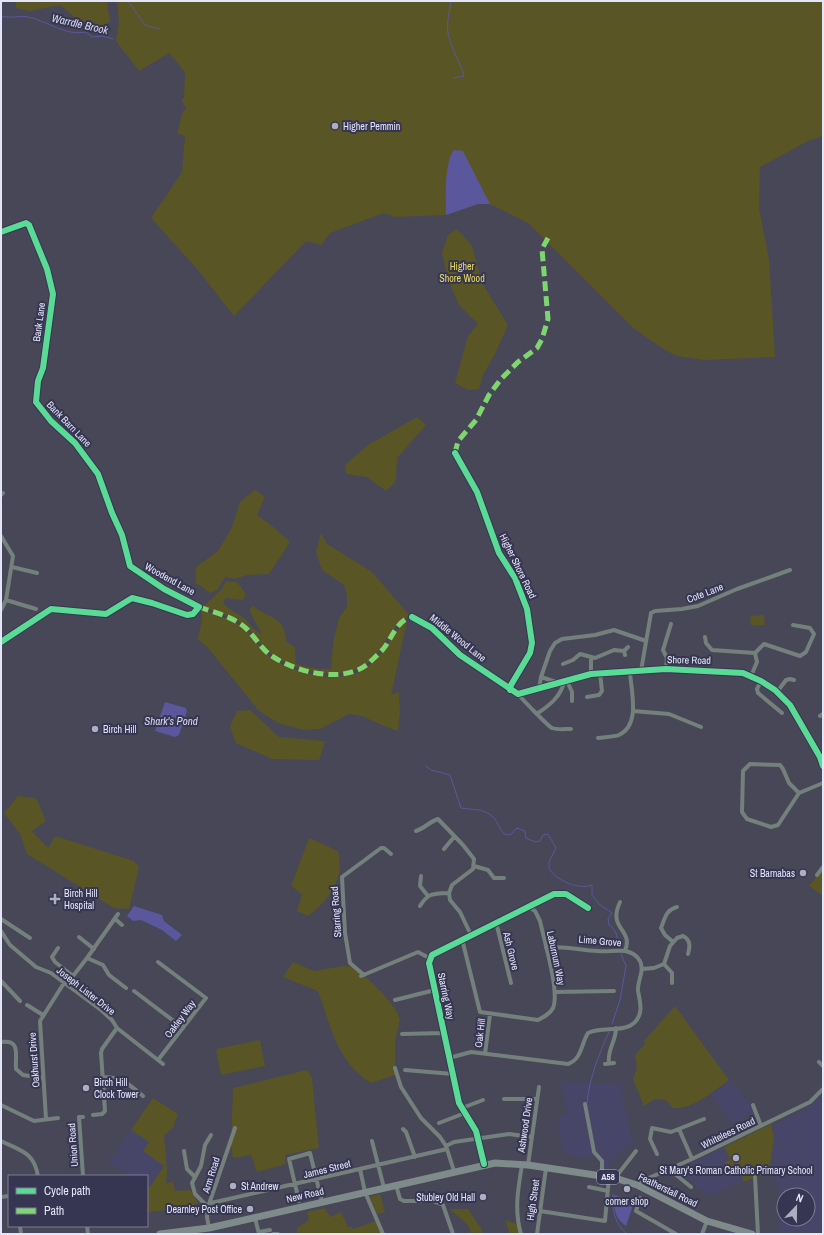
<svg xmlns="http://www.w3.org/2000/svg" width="824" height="1235" viewBox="0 0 824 1235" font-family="'Archivo Narrow',sans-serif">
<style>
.built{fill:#474668;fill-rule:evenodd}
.green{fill:#5a5525}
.water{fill:#5a579c}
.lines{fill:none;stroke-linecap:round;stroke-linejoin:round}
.stream{stroke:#5a579c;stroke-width:1}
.minor{stroke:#74807c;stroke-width:4}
.trunk{stroke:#7f8a8a;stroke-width:7}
.quiet{stroke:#7fd670;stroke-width:5;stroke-dasharray:10 5;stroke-linecap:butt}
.cycleway-casing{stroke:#363653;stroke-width:8}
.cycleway{stroke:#5adb95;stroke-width:6}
.poi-dot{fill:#adaec0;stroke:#363653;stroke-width:1.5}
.labels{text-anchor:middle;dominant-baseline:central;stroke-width:4;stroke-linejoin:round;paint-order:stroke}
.shield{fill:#363653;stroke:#b0b0c6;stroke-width:1}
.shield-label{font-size:9px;font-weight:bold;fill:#e4e5f8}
.poi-label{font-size:10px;fill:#e4e5f8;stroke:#363653;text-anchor:start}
.park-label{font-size:10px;fill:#e8db5c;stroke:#363653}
.street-label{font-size:10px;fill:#e4e5f8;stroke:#363653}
.water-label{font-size:11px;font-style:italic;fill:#d9daef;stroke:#363653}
</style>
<rect width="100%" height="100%" fill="#474757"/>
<path class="built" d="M 731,1080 L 751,1106 L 753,1113 L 731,1124 L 711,1094 Z
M 561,1082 L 620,1084 L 633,1144 L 621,1150 L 604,1171 L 598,1170 L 600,1162 L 593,1155 L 589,1156 L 588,1159 L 564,1153 L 557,1118 L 567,1113 Z
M 823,1094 L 823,1225 L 819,1226 L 819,1232 L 777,1232 L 779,1204 L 777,1184 L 771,1173 L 772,1157 L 769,1173 L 708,1195 L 677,1170 L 771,1124 L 773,1129 L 773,1125 L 801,1111 ZM 784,1195 L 808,1195 L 808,1219 L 784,1219 Z
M 153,1098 L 178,1114 L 173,1128 L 164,1135 L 167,1170 L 166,1183 L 173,1182 L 175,1191 L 190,1190 L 198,1203 L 188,1208 L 147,1212 L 147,1176 L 129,1176 L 123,1171 L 108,1163 Z"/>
<path class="green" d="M 16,1 L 107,1 L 110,22 L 98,27 L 76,18 L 60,5 L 30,11 L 16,8 Z
M 117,1 L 823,1 L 823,136 L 808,141 L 760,167 L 759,208 L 769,260 L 775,357 L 704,360 L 677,356 L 665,350 L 633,328 L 528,223 L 490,204 L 478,204 L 446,215 L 395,217 L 384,213 L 330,233 L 321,245 L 306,241 L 234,316 L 198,270 L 151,218 L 182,172 L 185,136 L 177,133 L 183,111 L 187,109 L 181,100 L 184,98 L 185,72 L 169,53 L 139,71 L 116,41 L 119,23 Z
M 457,229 L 472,246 L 482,283 L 508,325 L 496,352 L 483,375 L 479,389 L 468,390 L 455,383 L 468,336 L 478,324 L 459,305 L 448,280 L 442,253 L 448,235 Z
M 417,417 L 426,425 L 397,458 L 396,481 L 386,491 L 367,477 L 346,474 L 345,465 L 368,445 Z
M 255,490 L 265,497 L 257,515 L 272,526 L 290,542 L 269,574 L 247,575 L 235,579 L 225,577 L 217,590 L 210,593 L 196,583 L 196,567 L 218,551 L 232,527 L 240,502 Z
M 321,533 L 327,544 L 372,572 L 410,616 C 388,624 383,656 362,667 C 335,681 293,671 270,653 C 259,645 253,631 243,624 C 232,616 216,612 203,607 L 221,590 L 226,581 L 237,582 L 246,594 L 243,600 L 226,598 L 223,603 C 229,610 238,613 245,619 C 251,625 254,631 262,634 L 249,610 L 253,606 C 270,620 285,615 286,641 L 295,648 L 296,664 L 318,669 L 331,669 L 333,643 L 339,618 L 347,607 L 347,596 L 344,585 L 322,570 L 316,552 Z
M 201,609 C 214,615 229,618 241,626 C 251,633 258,647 268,655 C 289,673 340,686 365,669 C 383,656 391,635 407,621 L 391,695 L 399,692 L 400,711 L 398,731 L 384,726 L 362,716 L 349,714 L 320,729 L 303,730 L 278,723 L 259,711 L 208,648 L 198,639 L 202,619 Z
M 764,615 L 765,625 L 751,626 L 750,616 Z
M 250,710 L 279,737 L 325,741 L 319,760 L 272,759 L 236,743 L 230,727 L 237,711 Z
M 18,796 L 36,798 L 46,821 L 32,831 L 48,848 L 55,836 L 134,861 L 139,867 L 129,909 L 114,908 L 27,854 L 20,834 L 4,813 Z
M 309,838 L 338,851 C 339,858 341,867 339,873 C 336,889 322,906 308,916 L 297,911 L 302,894 L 291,886 Z
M 823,869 L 823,896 L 809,886 Z
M 293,962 L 314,971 L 344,966 L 356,967 L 384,995 L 396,1010 L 400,1020 L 395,1041 L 395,1075 L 371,1083 C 337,1062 331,1027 318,991 L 283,977 Z
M 675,1006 L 729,1080 C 714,1091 692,1110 673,1108 L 666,1100 L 655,1099 L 644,1106 L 633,1079 L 637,1068 L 635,1055 L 645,1044 L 644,1041 Z
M 260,1040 L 265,1066 L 221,1075 L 216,1049 Z
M 307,1070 L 312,1078 L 319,1148 L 285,1155 L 286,1164 L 257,1172 L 251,1155 L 233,1158 L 231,1144 L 233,1088 Z
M 153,1098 L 178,1114 L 173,1128 L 164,1135 L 167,1170 L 166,1183 L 173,1182 L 175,1191 L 190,1190 L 198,1203 L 188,1208 L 147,1212 L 147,1187 L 150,1187 L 164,1166 L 143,1151 L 149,1142 L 131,1130 Z
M 771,1124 L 774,1137 L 769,1173 L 743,1182 L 742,1169 L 728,1169 L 725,1162 L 730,1159 L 724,1147 Z
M 380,1194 L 385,1212 L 377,1214 L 370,1197 Z
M 325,1208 L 330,1217 L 341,1212 L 348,1227 L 352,1227 L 353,1229 L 376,1221 L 381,1234 L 297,1234 L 297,1228 L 309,1220 L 307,1212 Z
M 449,1209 L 468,1209 L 482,1230 L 482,1234 L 471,1234 C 471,1224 456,1215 449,1209 Z
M 505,1220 L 517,1224 L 520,1234 L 510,1234 Z"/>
<path class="water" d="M 454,150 L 463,151 L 490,204 L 478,204 L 446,215 C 446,199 444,162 454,150 Z
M 165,702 L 186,708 L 187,711 L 179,735 L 175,737 L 155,731 Z
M 134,906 L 162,915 L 164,921 L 182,935 L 176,941 L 162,930 L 141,920 L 133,921 L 127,916 Z
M 614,1195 L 634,1202 L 626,1226 C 615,1219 613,1207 614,1195 Z"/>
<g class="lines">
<path class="stream" d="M 128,1 L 145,25 L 159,29
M 451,1 C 449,15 445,28 450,41 C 454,54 461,64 464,76 L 453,78
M 1,21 L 3,16 C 11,19 20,15 28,17 C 48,21 64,36 86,32 L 92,37 L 103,36 L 113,39
M 426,766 L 431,770 L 450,775 L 461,808 C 473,810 485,808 494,818 C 498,822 499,829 504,834 L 510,835 L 517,828 L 525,831 L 526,838 L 535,842 L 540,841 L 543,835 L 548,834 L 556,848 L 549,862 L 549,869 C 558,881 578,890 592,885 L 592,895 L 599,904 L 612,913 L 608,919 L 609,925 C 618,931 617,938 619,949
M 612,1024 L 620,1000 L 626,966 L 621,954
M 587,1103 C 589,1079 599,1054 609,1032
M 613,1194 C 611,1209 615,1224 627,1234"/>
<path class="minor" d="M 1,232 L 26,223 L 29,225 L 47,269 L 53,294 L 43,368 L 38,381 L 36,402 L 51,421 L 75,443 L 98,474 L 112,513 L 122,535 L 130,566 L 164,589 L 199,607 L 193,614 L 187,615 L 152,603 L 132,598 L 106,614 L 51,609 L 1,642
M 455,453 L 477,492 L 499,553 L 515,578 L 527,609 L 532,643 L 530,653 L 511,685 L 510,690
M 1,495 L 3,493
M 1,536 L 13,556 L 6,600 L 1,610
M 12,567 L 37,573
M 6,600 L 36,609
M 412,617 L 432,628 L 460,655 L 518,694 L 591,674 L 666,669 L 743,673 L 761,681 L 775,690 L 790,705 L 820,757 L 823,766
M 705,637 L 706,643 L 712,650 L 755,653
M 625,655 L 624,651 L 628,647
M 591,658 L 591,674
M 563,664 L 573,660 L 580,654 L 595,658 L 614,650 L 624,651
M 666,669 L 667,658 L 663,650 L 671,624
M 641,671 L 651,613 L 655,611 L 682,609 L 698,606 L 737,589 L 790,570
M 751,676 L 757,662 L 755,653 L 764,644 L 800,656 L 806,652 L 814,634 L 810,628 L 793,625
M 541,677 L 550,651 L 555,643 L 562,639 L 595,635 L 614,630 L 646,641
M 567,681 L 572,692 L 572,701
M 761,681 L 757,689 L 758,693 L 782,713
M 539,689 L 541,677 L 559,683
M 777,692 L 786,680 L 790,679 L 794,680
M 518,694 C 520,697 549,727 552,728 C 557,730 565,729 571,729
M 587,697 L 599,695 L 602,691 L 600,673
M 633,711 L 669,714 L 701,727
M 538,713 C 550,705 561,696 564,682
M 820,716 L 823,714
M 598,738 C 604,737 614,737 619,735 C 641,725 631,691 630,672
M 799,793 L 789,783 L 783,769 L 780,765 L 750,764 L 743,771 L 742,812 L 747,819 L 771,827 L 778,825 L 799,793 L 823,783
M 416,831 C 425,828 429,822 438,819 L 463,845 L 474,859 L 473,869 L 452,885 L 449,893 L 450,900 L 460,912 L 471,935
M 444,849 L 454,837
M 474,866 L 488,870 L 494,878
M 817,875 L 823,867
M 421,876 L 420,886 L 428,896
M 494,878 L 504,878
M 620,902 C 607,930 634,928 625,951
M 420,906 C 429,892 433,894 449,893
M 1,919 L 30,938
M 115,919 L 122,925
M 496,922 L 511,983
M 1,931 L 10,945 L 36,967 L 51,973 L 101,1010 L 112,1020 L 117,1028 L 163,1064
M 79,937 L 94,949
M 462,939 L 480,1012 L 538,1020 C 544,1017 550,1014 553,1008 C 560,992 544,940 540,921 L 535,911 L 529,907
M 672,941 L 665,935 L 661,928 C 665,918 666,910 677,907
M 58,948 L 52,957 L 55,962 L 73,976
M 87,958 L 103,965 L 109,975 L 126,988
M 158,962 L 206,998 L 158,1060
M 664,964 L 672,973 L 672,983
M 642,969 L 654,968 L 664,964 L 670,946 L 677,938 L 683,936 C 691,940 690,947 688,954
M 364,975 L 350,963 L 345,933 L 342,877 L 381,848 L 384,848 L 391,854
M 361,976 L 418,952 L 431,959
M 1,981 L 20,1001
M 134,991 L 183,1028
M 555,992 L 614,991
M 395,1000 L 435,990
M 27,1005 L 43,1015
M 402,1034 L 444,1033
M 1,1042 C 21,1039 15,1055 16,1069 L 23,1075 L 43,1078
M 485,1054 L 490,1014
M 449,1058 L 471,1052 L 568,1064 C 582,1059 581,1044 588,1033 C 601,1026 623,1033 634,1023 C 644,1014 640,1002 638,991 C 637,980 645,972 640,961 C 637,956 631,952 625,951 C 616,950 607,952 598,951 C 580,951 565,945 546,948
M 819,1062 L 823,1066
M 609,1063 C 607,1049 616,1042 616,1028
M 605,1064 L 614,1063
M 395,1068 L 401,1087 L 421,1118 L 440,1137 L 446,1146 L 454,1171
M 405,1070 L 453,1074
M 103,1077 C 123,1077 128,1084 143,1096
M 504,1099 L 537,1099
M 585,1104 L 594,1152 L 602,1161 L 602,1176
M 1,1105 L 34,1121 L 58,1118
M 753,1105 L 761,1126
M 462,1108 L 483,1100
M 93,1115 L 102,1114 L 105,1111 L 101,1053 L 102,1049 L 117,1028
M 46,1119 L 40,1021 L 64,983 L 73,976 L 87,958 L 118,914
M 439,1123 L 465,1113
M 403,1129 L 406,1132 L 415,1157
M 679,1129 L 692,1159
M 1,1141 C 21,1151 34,1152 38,1176
M 372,1141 L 384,1188
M 446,1146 L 454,1142 L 509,1134 L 531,1137
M 184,1151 L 187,1169 L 195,1177
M 657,1154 L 650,1139 L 652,1128 L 671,1132 L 704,1119
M 484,1164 L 476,1131 L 459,1103 L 429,963 L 432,955 L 554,894 L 566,894 L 588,908
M 528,1165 L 539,1087
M 360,1169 L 365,1192 L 383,1234
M 670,1170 L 691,1187
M 83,1176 L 79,1117 L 83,1117
M 755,1177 L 758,1234
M 615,1178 L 636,1151
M 396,1185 L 400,1199 L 404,1201 L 433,1201 L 443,1205 L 453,1234
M 637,1185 L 642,1181 L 692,1159 L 810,1102 L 823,1089
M 589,1187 L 608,1191
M 1,1197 L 9,1196
M 640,1198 L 636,1211 L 676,1234
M 299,1201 L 289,1159 L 310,1153 L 322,1202
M 211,1203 L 447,1149
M 208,1207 L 195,1194 L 192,1183 L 201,1166 L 205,1145 L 211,1135
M 540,1211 L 605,1221 L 609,1177
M 255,1218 L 259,1234
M 20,1226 L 21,1234
M 87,1226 L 88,1234
M 209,1228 L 207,1217 L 208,1207 L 235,1128
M 259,1232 L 270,1230
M 273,1234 L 278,1234
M 521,1234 C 514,1210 518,1189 522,1165
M 537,1234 L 546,1168
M 702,1234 L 707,1221"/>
<path class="trunk" d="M 160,1234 L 209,1228 L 495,1163 L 528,1165 L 615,1178 L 637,1185 L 707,1221 L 752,1234"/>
<path class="quiet" d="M 455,453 L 458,441 L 476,420 L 489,395 L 501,379 L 518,362 L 537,348 L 542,339 L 548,319 L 542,249 L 548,238
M 199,607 C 213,612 230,616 242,625 C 252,632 258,645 269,654 C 293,672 344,685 369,663 C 374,658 380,653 384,648 C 391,639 398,619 412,617"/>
<defs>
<path id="cycleway" d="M 1,232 L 26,223 L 29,225 L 47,269 L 53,294 L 43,368 L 38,381 L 36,402 L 51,421 L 75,443 L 98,474 L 112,513 L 122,535 L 130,566 L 164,589 L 199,607 L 193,614 L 187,615 L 152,603 L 132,598 L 106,614 L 51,609 L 1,642
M 455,453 L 477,492 L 499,553 L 515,578 L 527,609 L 532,643 L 530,653 L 511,685 L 510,690
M 412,617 L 432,628 L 460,655 L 518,694 L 591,674 L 666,669 L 743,673 L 761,681 L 775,690 L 790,705 L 820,757 L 823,766
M 484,1164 L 476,1131 L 459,1103 L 429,963 L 432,955 L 554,894 L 566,894 L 588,908"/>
</defs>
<use href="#cycleway" class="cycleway-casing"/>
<use href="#cycleway" class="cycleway"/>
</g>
<g class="poi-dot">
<circle cx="335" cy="126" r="4"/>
<circle cx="95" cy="729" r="4"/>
<circle cx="803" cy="873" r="4"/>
<path d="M53 893h4v4h4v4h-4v4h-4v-4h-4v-4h4z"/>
<circle cx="86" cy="1088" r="4"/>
<circle cx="736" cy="1158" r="4"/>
<circle cx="233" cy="1186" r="4"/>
<circle cx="627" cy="1189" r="4"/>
<circle cx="483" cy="1197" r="4"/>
<circle cx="250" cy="1209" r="4"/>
</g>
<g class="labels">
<rect class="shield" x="597" y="1170" width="22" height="14" rx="3"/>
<g class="shield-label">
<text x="608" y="1177">A58</text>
</g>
<g class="poi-label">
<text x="343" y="126">Higher Pemmin</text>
<text x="103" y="729">Birch Hill</text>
<text x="795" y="873" text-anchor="end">St Barnabas</text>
<text x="64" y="893">Birch Hill<tspan x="64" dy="12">Hospital</tspan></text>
<text x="94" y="1082">Birch Hill<tspan x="94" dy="12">Clock Tower</tspan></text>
<text x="736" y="1170" text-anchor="middle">St Mary's Roman Catholic Primary School</text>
<text x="241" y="1186">St Andrew</text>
<text x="475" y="1197" text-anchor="end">Stubley Old Hall</text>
<text x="627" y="1201" text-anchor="middle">corner shop</text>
<text x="242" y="1209" text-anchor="end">Dearnley Post Office</text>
</g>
<g class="park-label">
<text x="462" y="266">Higher<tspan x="462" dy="12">Shore Wood</tspan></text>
</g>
<g class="street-label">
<text transform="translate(39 322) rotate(-82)">Bank Lane</text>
<text transform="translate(69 424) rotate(46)">Bank Barn Lane</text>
<text transform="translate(518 566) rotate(64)">Higher Shore Road</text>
<text transform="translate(170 579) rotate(29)">Woodend Lane</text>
<text transform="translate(705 593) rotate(-21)">Cote Lane</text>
<text transform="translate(458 638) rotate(39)">Middle Wood Lane</text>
<text transform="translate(689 660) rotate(1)">Shore Road</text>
<text transform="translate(336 912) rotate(-94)">Starring Road</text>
<text transform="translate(600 941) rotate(5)">Lime Grove</text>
<text transform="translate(511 951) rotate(76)">Ash Grove</text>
<text transform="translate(556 958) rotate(78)">Laburnum Way</text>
<text transform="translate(86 991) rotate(38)">Joseph Lister Drive</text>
<text transform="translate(446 996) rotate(78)">Starring Way</text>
<text transform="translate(180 1019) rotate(-53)">Oakley Way</text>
<text transform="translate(480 1033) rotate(-83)">Oak Hill</text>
<text transform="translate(34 1060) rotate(-94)">Oakhurst Drive</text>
<text transform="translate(525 1125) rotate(-82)">Ashwood Drive</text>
<text transform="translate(728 1133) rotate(-26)">Whitelees Road</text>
<text transform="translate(73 1145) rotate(-94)">Union Road</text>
<text transform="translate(327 1169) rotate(-14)">James Street</text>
<text transform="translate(211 1175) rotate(-72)">Arm Road</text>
<text transform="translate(668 1190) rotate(26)">Featherstall Road</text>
<text transform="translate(305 1195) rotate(-13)">New Road</text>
<text transform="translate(533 1200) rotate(-82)">High Street</text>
</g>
<g class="water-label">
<text transform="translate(80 24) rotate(13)">Warrdle Brook</text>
<text x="171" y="721">Shark's Pond</text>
</g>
</g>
<rect width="824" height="1235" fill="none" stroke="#e4e5f8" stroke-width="4"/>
<rect x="8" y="1175" width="140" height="52" fill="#363653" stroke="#7c7c95"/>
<rect x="16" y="1188" width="20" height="6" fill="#5adb95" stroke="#7c7c95"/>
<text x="44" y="1195" font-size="12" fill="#e4e5f8">Cycle path</text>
<rect x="16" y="1208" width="20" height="6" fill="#7fd670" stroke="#7c7c95"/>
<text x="44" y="1215" font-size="12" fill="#e4e5f8">Path</text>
<g transform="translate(796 1207) rotate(22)"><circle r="19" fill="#363653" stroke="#7c7c95"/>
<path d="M0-3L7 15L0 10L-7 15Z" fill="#adaec0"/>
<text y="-6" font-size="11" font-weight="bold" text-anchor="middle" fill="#e4e5f8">N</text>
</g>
</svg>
